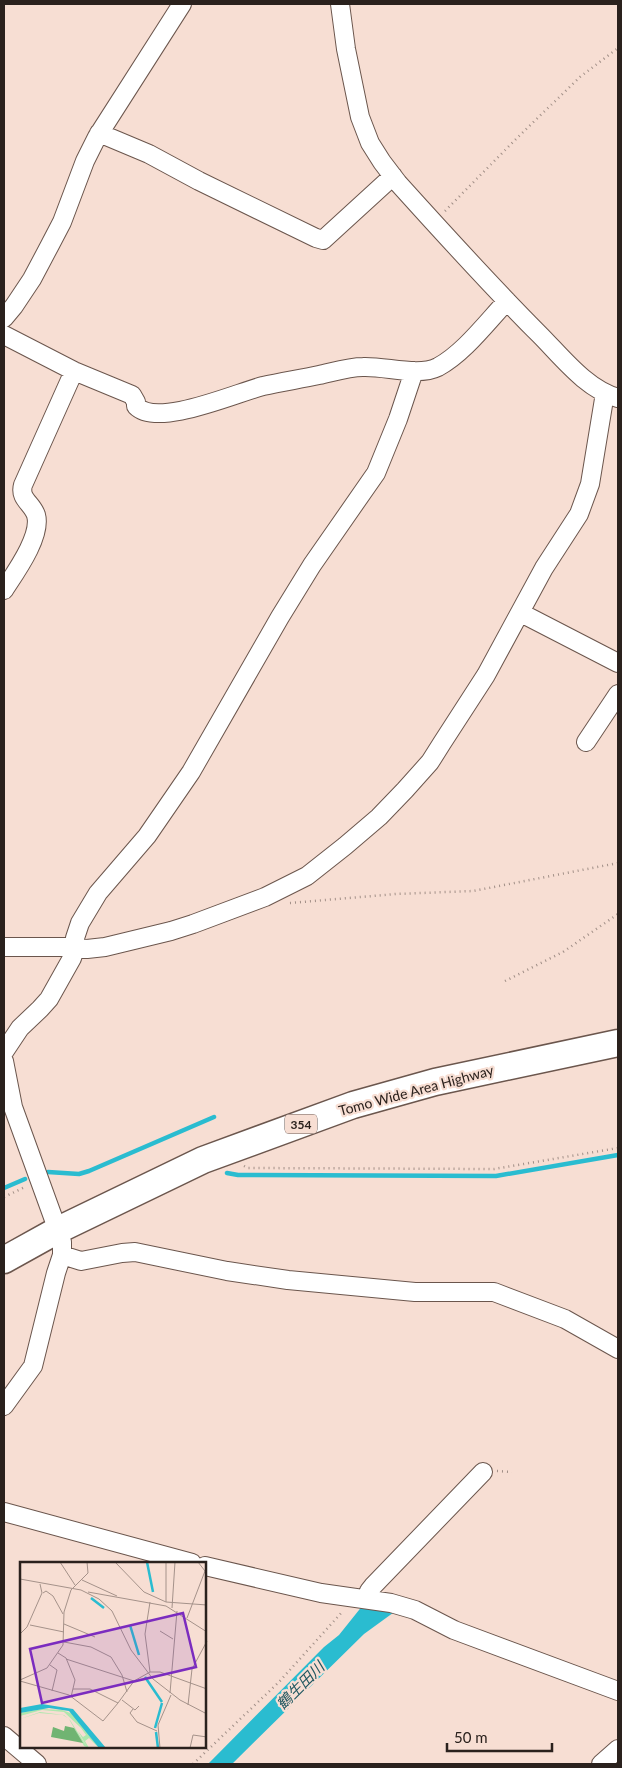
<svg xmlns="http://www.w3.org/2000/svg" width="622" height="1768" viewBox="0 0 622 1768" font-family="Lato,'Noto Sans JP',sans-serif">
<style>
.water{fill:#2abcd0}
.lines{fill:none;stroke-linecap:round;stroke-linejoin:round}
.stream{stroke:#2abcd0;stroke-width:4.5}
.minor-casing{stroke:#6b564d;stroke-width:20}
.highway-casing{stroke:#6b564d;stroke-width:29}
.path{stroke:#a18f87;stroke-width:2.5;stroke-dasharray:1 4;stroke-linecap:butt}
.minor{stroke:#fff;stroke-width:18}
.highway{stroke:#fff;stroke-width:26}
.labels{text-anchor:middle;dominant-baseline:central;stroke-width:4.5;stroke-linejoin:round;paint-order:stroke}
.shield{fill:#f7ded3;stroke:#685a54;stroke-width:1}
.shield-label{font-size:12px;font-weight:bold;fill:#2a211d}
.street-label{font-size:14px;fill:#2a211d;stroke:#f7ded3}
.water-label{font-size:15px;font-style:italic;fill:#205760;stroke:#f7ded3}
.inset-river{fill:none;stroke:#2abcd0;stroke-width:2.5}
.inset-road{fill:none;stroke:#a5928a;stroke-width:1}
.view{fill:#7b2cbf;fill-opacity:0.15;stroke:#7b2cbf;stroke-width:2.5}
.inset-edge{fill:none;stroke:#2a211d;stroke-width:2.5}
</style>
<rect width="100%" height="100%" fill="#f7ded3"/>
<path class="water" d="M 363,1605 L 397,1610 L 364,1634 L 232,1764 L 208,1764 L 324,1647 L 339,1635 Z"/>
<g class="lines">
<path class="stream" d="M 48,1172 L 79,1174 L 89,1171 L 214,1117
M 227,1173 L 238,1175 L 496,1176 L 618,1155
M 4,1188 L 25,1179"/>
<defs>
<path id="minor" d="M 340,4 L 346,49 L 360,117 L 370,143 L 382,162 L 398,183 C 444,234 490,285 539,334 C 562,357 586,389 618,398
M 99,133 L 149,154 L 199,181 L 316,238 L 323,240 L 393,176
M 4,318 L 14,306 L 32,279 L 50,245 L 62,222 L 85,161 L 97,137 L 182,4
M 4,335 L 74,371 L 132,395 L 136,402 L 136,406 C 157,428 236,393 263,386 C 281,382 300,379 319,375 C 333,372 349,367 363,367 C 386,366 418,377 438,367 C 464,353 487,322 507,301
M 4,590 C 15,573 42,536 36,515 C 32,503 19,499 23,485 L 74,371
M 521,613 L 618,663
M 586,742 L 618,694
M 4,947 L 66,947 L 87,949 L 105,947 L 171,931 L 193,924 L 265,897 L 307,876 L 345,846 L 379,817 L 405,790 L 430,762 L 442,743 L 486,675 L 544,568 L 579,514 L 590,484 L 605,393
M 4,1052 L 20,1028 L 40,1009 L 49,999 L 72,958 L 75,949 L 75,938 L 80,923 L 98,893 L 147,836 L 191,772 L 280,617 L 312,565 L 376,473 L 398,419 L 414,371
M 4,1061 L 13,1107 L 62,1242 L 62,1255 L 56,1273 L 33,1366 L 4,1406
M 62,1255 L 81,1261 L 122,1253 L 135,1252 L 227,1271 L 288,1280 L 415,1292 L 494,1292 L 565,1319 L 618,1349
M 4,1512 L 192,1563
M 205,1566 L 321,1593 L 391,1603 L 415,1610 L 454,1630 L 618,1691
M 368,1600 L 369,1591 L 373,1586 L 483,1472
M 4,1736 L 37,1764
M 601,1764 L 618,1749"/>
<path id="highway" d="M 4,1260 L 58,1230 L 203,1160 L 353,1105 L 435,1082 L 618,1043"/>
</defs>
<use href="#minor" class="minor-casing"/>
<use href="#highway" class="highway-casing"/>
<path class="path" d="M 445,211 L 518,137 L 580,77 L 618,48
M 290,903 L 396,894 L 473,891 L 618,863
M 505,981 L 563,952 L 618,914
M 244,1166 L 248,1168 L 494,1169 L 618,1148
M 4,1197 L 25,1187
M 497,1471 L 512,1472
M 193,1764 L 279,1682 L 343,1611"/>
<use href="#minor" class="minor"/>
<use href="#highway" class="highway"/>
</g>
<g class="labels">
<rect class="shield" x="285" y="1114.5" width="32" height="19" rx="4"/>
<g class="shield-label">
<text x="301" y="1124">354</text>
</g>
<g class="street-label">
<text transform="translate(416 1090) rotate(-15)">Tomo Wide Area Highway</text>
</g>
<g class="water-label">
<text transform="translate(300 1685) rotate(-45)">鶴生田川</text>
</g>
</g>
<g transform="translate(20 1562)">
<rect width="186" height="186" fill="#f7ded3"/>
<path d="M 22,147 L 42,148 L 53,152 L 79,186 L 69,176 L 65,179 L 69,186 L 64,184 L 49,157 L 43,153 L 19,151 L 0,157 L 20,150 L 44,153 L 50,158 L 67,185 L 58,169 L 63,175 L 66,173 L 61,166 L 44,150 L 22,148 L 0,154 L 0,151 Z" fill="#aee8ae"/>
<path d="M 45,164 L 54,166 L 63,181 L 31,175 L 33,165 L 44,169 Z" fill="#70b472"/>
<path d="M 22,142 L 53,147 L 86,186 L 79,186 L 49,149 L 29,146 L 0,151 L 0,146 Z" fill="#2abcd0"/>
<path class="inset-river" d="M 127,0 L 133,30M 71,36 L 84,46M 110,63 L 119,93M 125,115 L 142,140M 135,166 L 142,141M 136,170 L 138,186"/>
<path class="inset-road" d="M 40,0 L 55,23M 95,0 L 124,30 L 146,40 L 187,43M 146,0 L 146,40M 0,17 L 61,28 L 79,37 L 92,49 L 111,88 L 133,117 L 160,138 L 187,152M 62,18 L 97,34M 68,30 L 146,44 L 187,70M 23,31 L 26,29 L 33,34 L 43,52M 130,40 L 125,72 L 130,110M 152,46 L 155,0M 167,56 L 185,9 L 178,0M 44,62 L 75,75M 10,63 L 44,70M 140,69 L 153,77M 0,72 L 7,65 L 22,31 L 20,22M 44,80 L 71,85 L 91,95 L 102,113 L 107,130M 38,91 L 46,96 L 55,118 L 51,135M 46,97 L 114,119M 30,103 L 37,108 L 32,129M 0,118 L 27,106 L 43,83 L 44,50 L 51,28 L 68,11 L 67,0M 0,119 L 49,133 L 83,159 L 98,141M 53,127 L 70,127 L 98,141 L 114,119 L 130,110 L 140,110 L 187,127M 150,131 L 157,49M 102,138 L 115,148 L 119,144M 168,143 L 172,107 L 187,79M 113,147 L 110,151 L 117,160 L 137,169M 140,186 L 138,163 L 151,133M 170,186 L 173,173 L 187,175"/>
<path class="view" d="M 163,51 L 176,105 L 22,141 L 10,87 Z"/>
<rect width="186" height="186" class="inset-edge"/>
</g>
<rect width="622" height="1768" fill="none" stroke="#2a211d" stroke-width="10"/>
<path d="M447 1743v8h105v-8" fill="none" stroke="#2a211d" stroke-width="2.5"/>
<text x="454" y="1743" font-size="15" fill="#2a211d" stroke="#f7ded3" stroke-width="4" paint-order="stroke">50 m</text>
</svg>
